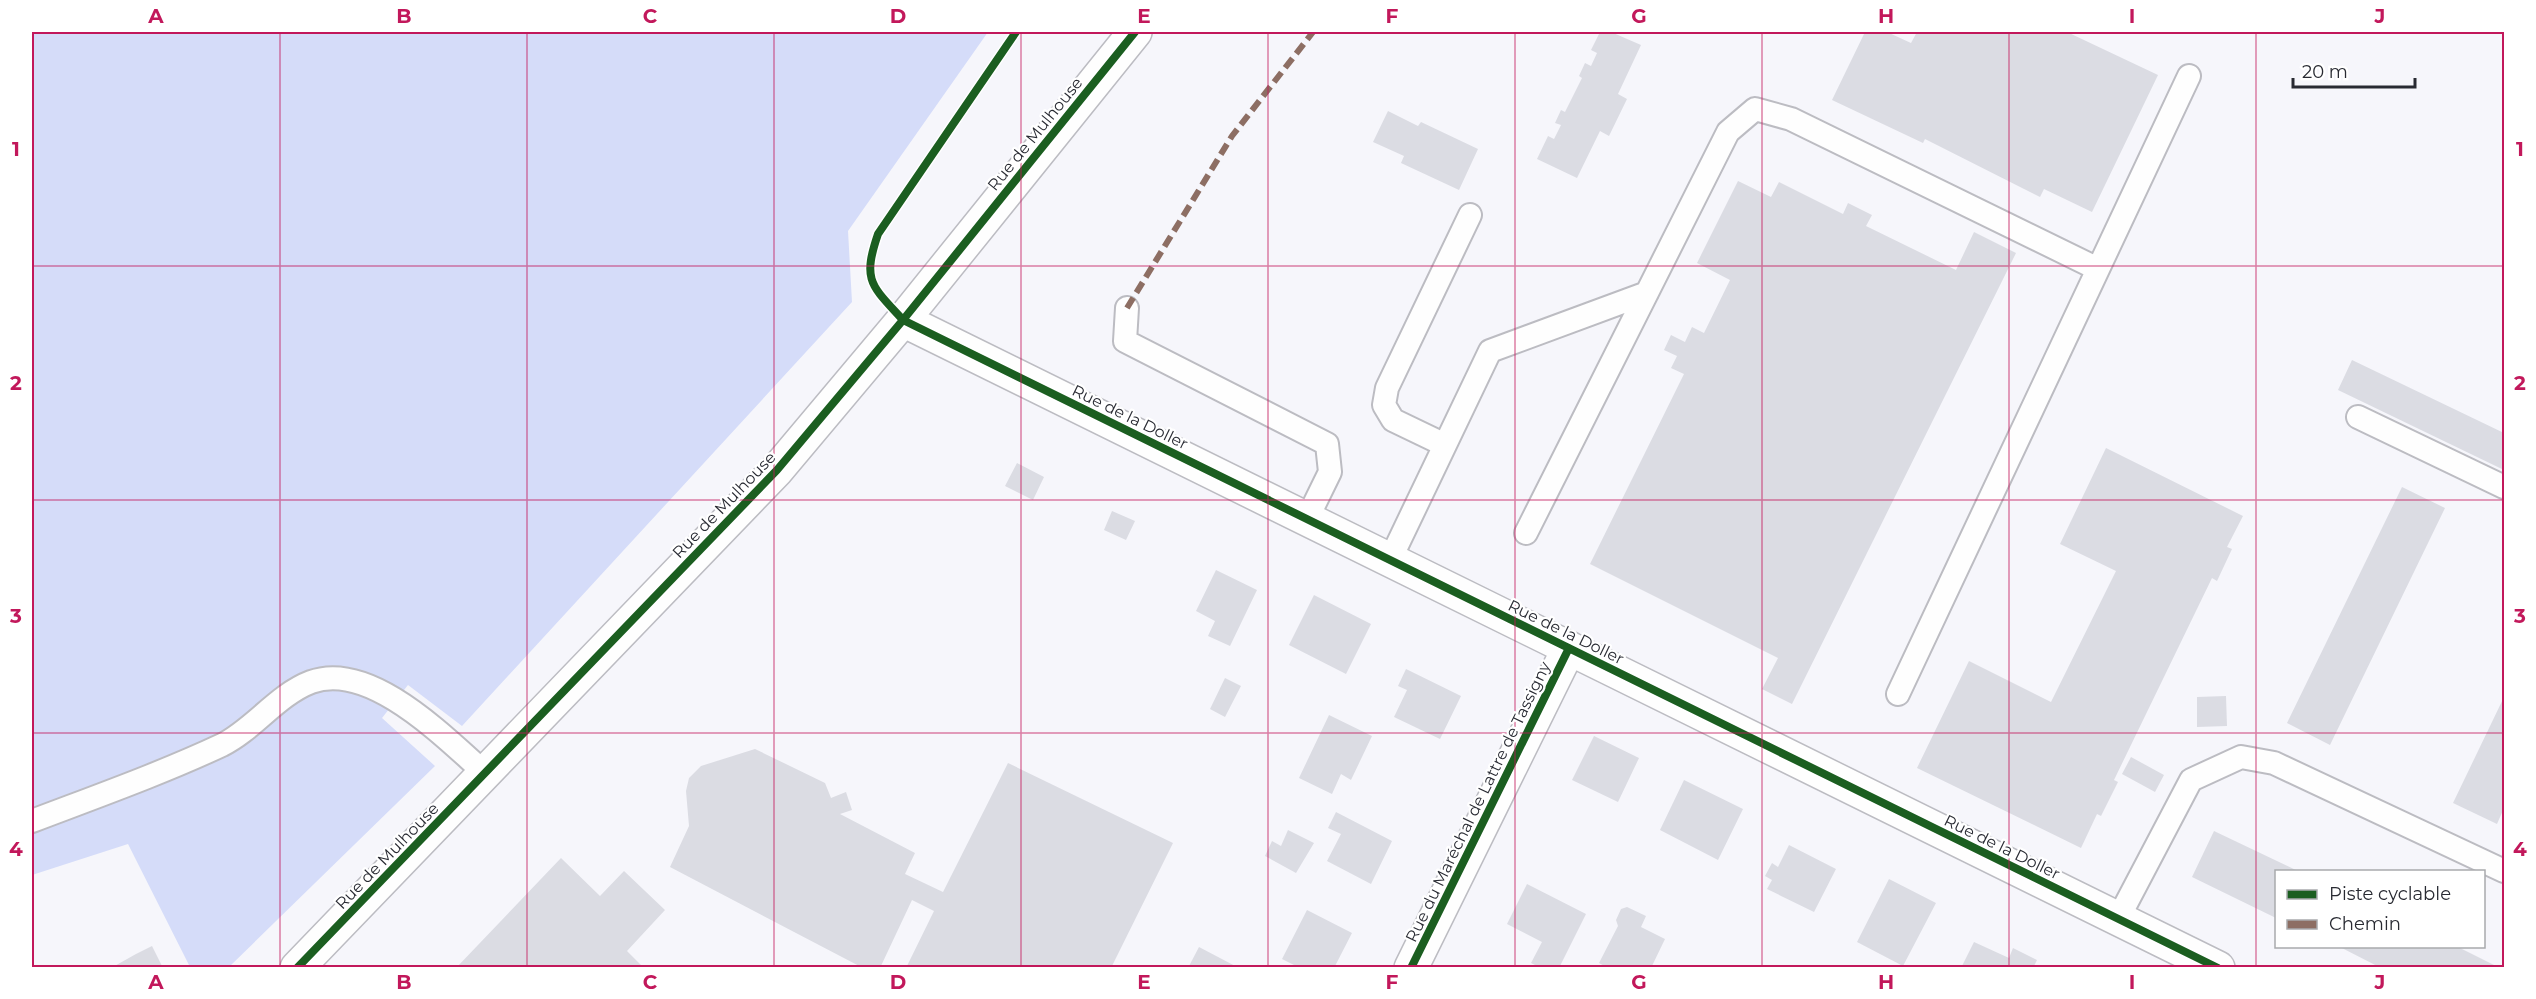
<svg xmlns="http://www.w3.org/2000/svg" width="2536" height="999" viewBox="0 0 2536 999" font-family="Montserrat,sans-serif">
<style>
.green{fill:#d5dcf9}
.building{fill:#dbdce3}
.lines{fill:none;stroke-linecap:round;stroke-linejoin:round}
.service-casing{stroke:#bcbcc2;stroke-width:26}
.minor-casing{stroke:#bcbcc2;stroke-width:36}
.secondary-casing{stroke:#bcbcc2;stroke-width:36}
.service{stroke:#fefefe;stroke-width:22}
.minor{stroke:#fefefe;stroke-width:33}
.secondary{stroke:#fefefe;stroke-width:33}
.quiet{stroke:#8d6e63;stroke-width:6;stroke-dasharray:12 6;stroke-linecap:butt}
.cycleway-casing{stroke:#fff;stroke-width:11}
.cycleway{stroke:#1b5e20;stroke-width:8}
.grid{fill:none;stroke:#c2185b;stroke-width:1.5;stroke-opacity:0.55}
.labels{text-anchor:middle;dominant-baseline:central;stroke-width:4.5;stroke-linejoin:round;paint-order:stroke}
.street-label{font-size:16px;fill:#282a32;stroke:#fff}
.neatline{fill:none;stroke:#c2185b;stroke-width:2}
.grid-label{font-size:20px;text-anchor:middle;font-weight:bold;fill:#c2185b}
</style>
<rect width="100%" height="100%" fill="#f6f6fb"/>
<path class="green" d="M 32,32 L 988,32 L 848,231 L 852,302 L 462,726 L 408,685 L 382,718 L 435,766 L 229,967 L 190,967 L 128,844 L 32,875 Z"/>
<path class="building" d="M 1600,32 L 1611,32 L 1641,45 L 1618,94 L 1627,99 L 1609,136 L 1600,131 L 1577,178 L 1537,159 L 1548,136 L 1554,139 L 1561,125 L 1555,123 L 1561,110 L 1565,112 L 1582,78 L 1579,76 L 1585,63 L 1591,66 L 1597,53 L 1591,50 Z
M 1865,32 L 1887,32 L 1911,43 L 1917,32 L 2067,32 L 2158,75 L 2092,212 L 2044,189 L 2040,197 L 1925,139 L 1923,143 L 1832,100 Z
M 1388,111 L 1418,126 L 1421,122 L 1478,149 L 1459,190 L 1401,163 L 1404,156 L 1373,142 Z
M 1738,181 L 1771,197 L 1779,182 L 1843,214 L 1848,203 L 1872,215 L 1866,226 L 1956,270 L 1974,232 L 2016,253 L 1792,704 L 1762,689 L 1778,658 L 1590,564 L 1684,374 L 1671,368 L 1677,356 L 1664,350 L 1671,335 L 1685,342 L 1692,327 L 1704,333 L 1730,280 L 1697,263 Z
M 2352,360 L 2504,433 L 2504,470 L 2338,390 Z
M 2106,448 L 2243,516 L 2227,547 L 2232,549 L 2217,581 L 2212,578 L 2114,780 L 2118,782 L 2101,816 L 2097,814 L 2081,848 L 1917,768 L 1969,661 L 2051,702 L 2116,571 L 2060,544 Z
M 1017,463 L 1044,477 L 1033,500 L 1005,486 Z
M 2402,487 L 2445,508 L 2330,745 L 2287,723 Z
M 1112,511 L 1135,521 L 1126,540 L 1104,530 Z
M 1216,570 L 1257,590 L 1230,646 L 1208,636 L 1215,621 L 1196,611 Z
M 1314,595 L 1371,624 L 1346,674 L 1289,645 Z
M 1406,669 L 1461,696 L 1440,739 L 1394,717 L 1407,690 L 1398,686 Z
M 1225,678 L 1241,686 L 1225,717 L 1210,709 Z
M 2226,696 L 2227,726 L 2197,727 L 2197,697 Z
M 2504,697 L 2504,808 L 2497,824 L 2453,803 Z
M 1329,715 L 1372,736 L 1351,780 L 1341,774 L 1332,794 L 1299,778 Z
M 1594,736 L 1639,758 L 1618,802 L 1572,780 Z
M 755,749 L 825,783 L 831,798 L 846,792 L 852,810 L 840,814 L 915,853 L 905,874 L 943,892 L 1008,763 L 1173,843 L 1111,968 L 906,968 L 934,911 L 912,900 L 880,968 L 863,968 L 670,867 L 689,826 L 686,791 L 689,778 L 701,766 Z
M 2131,757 L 2164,775 L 2155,792 L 2122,774 Z
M 1684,780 L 1743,809 L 1718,860 L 1660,830 Z
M 1336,812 L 1392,841 L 1371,884 L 1327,861 L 1341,834 L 1328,828 Z
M 1288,830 L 1314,843 L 1296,873 L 1265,856 L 1272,841 L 1281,846 Z
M 2214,831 L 2300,872 L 2276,872 L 2276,918 L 2192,877 Z
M 1789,845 L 1836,869 L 1814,912 L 1767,889 L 1772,880 L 1765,876 L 1772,863 L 1778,867 Z
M 561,858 L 600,896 L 624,871 L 665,910 L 627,951 L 641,965 L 638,968 L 456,968 Z
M 1889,879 L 1936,903 L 1903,966 L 1857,942 Z
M 1527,884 L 1586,914 L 1559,968 L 1541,968 L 1531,963 L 1542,942 L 1507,924 Z
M 1627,907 L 1646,916 L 1641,927 L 1665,939 L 1651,968 L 1608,968 L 1599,963 L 1618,926 L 1616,920 L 1621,909 Z
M 1307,910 L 1352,933 L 1334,968 L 1300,968 L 1282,959 Z
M 1974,942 L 2009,958 L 2013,948 L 2037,960 L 2033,968 L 1961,968 Z
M 152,946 L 163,968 L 111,968 L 136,954 Z
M 2338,946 L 2456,946 L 2500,968 L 2381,968 Z
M 1199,947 L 1239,968 L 1188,968 Z"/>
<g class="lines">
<defs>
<path id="service" d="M 1127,308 L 1125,341 L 1327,444 L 1330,472 L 1307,519
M 2358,417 L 2504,487
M 1445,445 L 1393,420 L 1384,405 L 1387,388 L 1470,215
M 1526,533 L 1728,132 L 1755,109 L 1791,119 L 2098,269
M 1390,560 L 1490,351 L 1647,293
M 1898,694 L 2189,76
M 32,821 C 95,797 160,774 222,745 C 254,729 277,695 311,682 C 370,660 445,738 485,773
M 2118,919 L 2191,780 L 2241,757 L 2274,763 L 2504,871"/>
<path id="minor" d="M 903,320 L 2218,968
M 1411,968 L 1569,648"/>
<path id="secondary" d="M 297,968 L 777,470 L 903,320 L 1135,32"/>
</defs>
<use href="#service" class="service-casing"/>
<use href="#minor" class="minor-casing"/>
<use href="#secondary" class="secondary-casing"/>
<use href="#service" class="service"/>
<use href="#minor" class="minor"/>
<use href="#secondary" class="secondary"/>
<path class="quiet" d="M 1127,308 L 1232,136 L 1313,32"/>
<defs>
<path id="cycleway" d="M 1016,32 L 878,234 C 862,281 871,285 903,320 L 2218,968
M 297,968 L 777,470 L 903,320 L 1135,32
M 1411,968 L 1569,648"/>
</defs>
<use href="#cycleway" class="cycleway-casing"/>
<use href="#cycleway" class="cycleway"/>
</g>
<path class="grid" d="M 280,32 L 280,968M 527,32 L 527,968M 774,32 L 774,968M 1021,32 L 1021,968M 1268,32 L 1268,968M 1515,32 L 1515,968M 1762,32 L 1762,968M 2009,32 L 2009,968M 2256,32 L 2256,968M 32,266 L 2504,266M 32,500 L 2504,500M 32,733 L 2504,733"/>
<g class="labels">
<g class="street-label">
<text transform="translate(1035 134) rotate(-51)">Rue de Mulhouse</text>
<text transform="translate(1130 417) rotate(26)">Rue de la Doller</text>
<text transform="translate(724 505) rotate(-46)">Rue de Mulhouse</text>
<text transform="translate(1566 632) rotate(26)">Rue de la Doller</text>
<text transform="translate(1478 802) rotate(-64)">Rue du Maréchal de Lattre de Tassigny</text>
<text transform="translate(2002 847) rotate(26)">Rue de la Doller</text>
<text transform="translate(387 856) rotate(-46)">Rue de Mulhouse</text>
</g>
</g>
<rect width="2536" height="999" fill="none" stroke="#ffffff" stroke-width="66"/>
<rect x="2275" y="870" width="210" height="78" fill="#ffffff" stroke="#a9aaad" stroke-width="1.5"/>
<rect x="2287" y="890" width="30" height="9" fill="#1b5e20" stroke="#a9aaad" stroke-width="1.5"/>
<text x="2329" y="900" font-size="18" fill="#282a32">Piste cyclable</text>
<rect x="2287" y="920" width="30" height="9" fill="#8d6e63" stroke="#a9aaad" stroke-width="1.5"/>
<text x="2329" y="930" font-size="18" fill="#282a32">Chemin</text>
<path d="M2293 78v9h122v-9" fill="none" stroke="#282a32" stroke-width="3"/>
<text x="2302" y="78" font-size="18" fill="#282a32" stroke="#ffffff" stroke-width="4.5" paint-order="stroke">20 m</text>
<rect x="33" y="33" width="2470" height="933" class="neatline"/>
<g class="grid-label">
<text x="156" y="23">A</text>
<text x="404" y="23">B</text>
<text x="650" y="23">C</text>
<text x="898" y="23">D</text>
<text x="1144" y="23">E</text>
<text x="1392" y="23">F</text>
<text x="1639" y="23">G</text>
<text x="1886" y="23">H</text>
<text x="2132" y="23">I</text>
<text x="2380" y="23">J</text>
<text x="16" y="156">1</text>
<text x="2520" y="156">1</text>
<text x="16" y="390">2</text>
<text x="2520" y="390">2</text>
<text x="16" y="623">3</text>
<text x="2520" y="623">3</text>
<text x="16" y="856">4</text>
<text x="2520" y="856">4</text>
<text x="156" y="989">A</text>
<text x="404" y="989">B</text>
<text x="650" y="989">C</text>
<text x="898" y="989">D</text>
<text x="1144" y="989">E</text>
<text x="1392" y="989">F</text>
<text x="1639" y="989">G</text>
<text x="1886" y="989">H</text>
<text x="2132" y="989">I</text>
<text x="2380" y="989">J</text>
</g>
</svg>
